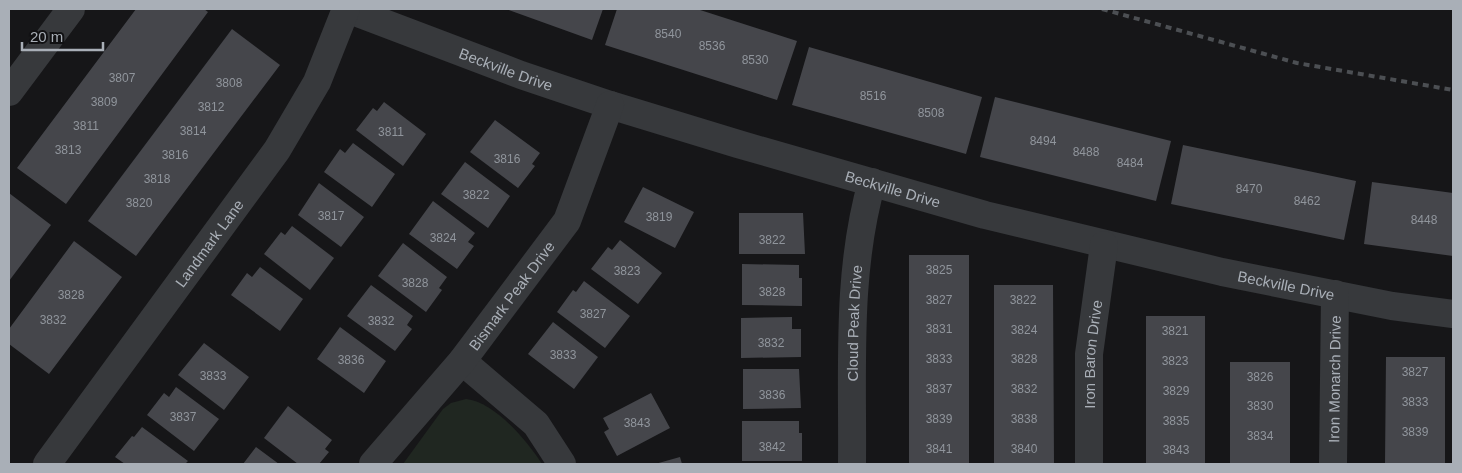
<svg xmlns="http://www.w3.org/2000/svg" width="1462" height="473" viewBox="0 0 1462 473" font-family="Helvetica,sans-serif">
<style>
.green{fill:#202721}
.building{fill:#45464b}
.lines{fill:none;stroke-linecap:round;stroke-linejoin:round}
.minor{stroke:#37393c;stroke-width:28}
.rail{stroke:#4c4f53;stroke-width:4;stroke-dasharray:6 5;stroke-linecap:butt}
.labels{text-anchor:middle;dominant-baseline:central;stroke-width:5;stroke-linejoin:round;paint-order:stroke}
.number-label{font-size:12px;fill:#90959c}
.street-label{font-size:15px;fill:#a9afb7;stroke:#111113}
</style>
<rect width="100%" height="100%" fill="#161618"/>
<path class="green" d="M 466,399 C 495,402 527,441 542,464 L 403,464 L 443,409 L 451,403 Z"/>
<path class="building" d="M 136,9 L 204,9 L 208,12 L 66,204 L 17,168 Z
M 506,9 L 603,9 L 592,40 Z
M 617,9 L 697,9 L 797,41 L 777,100 L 605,45 Z
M 232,29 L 280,65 L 136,256 L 88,221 Z
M 809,47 L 982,97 L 966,154 L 792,105 Z
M 995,97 L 1171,141 L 1156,201 L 980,157 Z
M 384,102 L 426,134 L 403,166 L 356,130 L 373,108 L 377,111 Z
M 495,120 L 540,153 L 532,164 L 535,166 L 518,188 L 470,152 Z
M 353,143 L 395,174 L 372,207 L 324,172 L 340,149 L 345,153 Z
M 1183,145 L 1356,181 L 1344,240 L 1171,204 Z
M 465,162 L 510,196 L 488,228 L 441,194 Z
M 1372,182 L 1453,193 L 1453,256 L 1364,244 Z
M 319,183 L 364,217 L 341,247 L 298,215 Z
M 643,187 L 694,212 L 675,248 L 624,222 Z
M 9,193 L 51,225 L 9,281 Z
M 433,201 L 475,233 L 468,242 L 474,246 L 457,269 L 409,234 Z
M 739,213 L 803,213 L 805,254 L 739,254 Z
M 292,226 L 334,258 L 310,290 L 264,254 L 281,232 L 285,235 Z
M 620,240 L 662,273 L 638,304 L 591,269 L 608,247 L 612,250 Z
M 74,241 L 122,277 L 49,374 L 9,344 L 9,329 Z
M 403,243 L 447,277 L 439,288 L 442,290 L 426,312 L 378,276 Z
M 909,255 L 969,255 L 969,464 L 909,464 Z
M 742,264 L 799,265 L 799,278 L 802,278 L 802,306 L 742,305 Z
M 260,267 L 303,299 L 280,331 L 231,295 L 247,273 L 252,277 Z
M 584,281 L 630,316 L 605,348 L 557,312 L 573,290 L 576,292 Z
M 371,285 L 413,316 L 407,325 L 412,329 L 395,351 L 347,316 Z
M 994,285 L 1053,285 L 1054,464 L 994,464 Z
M 1146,316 L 1205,316 L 1205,464 L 1146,464 Z
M 792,317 L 792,329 L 801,329 L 801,357 L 741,358 L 741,318 Z
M 553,322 L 598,357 L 574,389 L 528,354 Z
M 340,327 L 386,361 L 364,393 L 317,359 Z
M 204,343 L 249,377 L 224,410 L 178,375 Z
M 1386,357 L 1445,357 L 1445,464 L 1385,464 Z
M 1230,362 L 1290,362 L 1290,464 L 1230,464 Z
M 743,369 L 799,369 L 801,408 L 743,409 Z
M 176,387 L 219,419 L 194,451 L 147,415 L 164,393 L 169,397 Z
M 651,393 L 670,428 L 617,456 L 604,432 L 609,429 L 603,418 Z
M 288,406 L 332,440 L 325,449 L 329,452 L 319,464 L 298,464 L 264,438 Z
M 742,421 L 799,421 L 799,433 L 802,433 L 802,461 L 742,461 Z
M 142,427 L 188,461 L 185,464 L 125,464 L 115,457 L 132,436 L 134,437 Z
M 256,447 L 279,464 L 243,464 Z
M 680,457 L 682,464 L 655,464 Z"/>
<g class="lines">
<g class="minor">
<path id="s1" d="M 347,9 L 521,75 L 610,105 L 738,144 L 985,215 L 1222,272 L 1392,306 L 1453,314"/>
<path d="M 9,92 L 71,9"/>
<path d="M 462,361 L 536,424 L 562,464"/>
<path id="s2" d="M 47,464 L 277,150 L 317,82 L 346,9"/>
<path id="s3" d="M 373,464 L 462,361 L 567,221 L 610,105"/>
<path id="s4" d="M 852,464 C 853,370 846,273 872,182"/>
<path id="s5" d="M 1089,464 L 1089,354 L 1104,245"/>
<path id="s6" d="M 1333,464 L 1335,294"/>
</g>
<path class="rail" d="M 1102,9 L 1297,63 L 1453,90"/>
</g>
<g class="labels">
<g class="number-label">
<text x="668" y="34">8540</text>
<text x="712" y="46">8536</text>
<text x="755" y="60">8530</text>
<text x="122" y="78">3807</text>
<text x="229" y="83">3808</text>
<text x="873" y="96">8516</text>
<text x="104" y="102">3809</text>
<text x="211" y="107">3812</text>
<text x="931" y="113">8508</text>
<text x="86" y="126">3811</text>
<text x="193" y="131">3814</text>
<text x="391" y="132">3811</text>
<text x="1043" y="141">8494</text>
<text x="68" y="150">3813</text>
<text x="1086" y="152">8488</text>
<text x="175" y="155">3816</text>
<text x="507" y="159">3816</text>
<text x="1130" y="163">8484</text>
<text x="157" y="179">3818</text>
<text x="1249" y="189">8470</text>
<text x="476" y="195">3822</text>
<text x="1307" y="201">8462</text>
<text x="139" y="203">3820</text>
<text x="331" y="216">3817</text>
<text x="659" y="217">3819</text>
<text x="1424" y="220">8448</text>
<text x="443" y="238">3824</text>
<text x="772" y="240">3822</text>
<text x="939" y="270">3825</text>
<text x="627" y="271">3823</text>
<text x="415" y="283">3828</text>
<text x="772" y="292">3828</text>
<text x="71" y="295">3828</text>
<text x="939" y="300">3827</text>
<text x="1023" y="300">3822</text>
<text x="593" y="314">3827</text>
<text x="53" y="320">3832</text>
<text x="381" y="321">3832</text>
<text x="939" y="329">3831</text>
<text x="1024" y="330">3824</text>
<text x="1175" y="331">3821</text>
<text x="771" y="343">3832</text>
<text x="563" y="355">3833</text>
<text x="939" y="359">3833</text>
<text x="1024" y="359">3828</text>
<text x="351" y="360">3836</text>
<text x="1175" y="361">3823</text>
<text x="1415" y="372">3827</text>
<text x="213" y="376">3833</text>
<text x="1260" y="377">3826</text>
<text x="939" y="389">3837</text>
<text x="1024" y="389">3832</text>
<text x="1176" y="391">3829</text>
<text x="772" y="395">3836</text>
<text x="1415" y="402">3833</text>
<text x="1260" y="406">3830</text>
<text x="183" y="417">3837</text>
<text x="939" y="419">3839</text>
<text x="1024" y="419">3838</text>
<text x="1176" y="421">3835</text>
<text x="637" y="423">3843</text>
<text x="1415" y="432">3839</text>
<text x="1260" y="436">3834</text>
<text x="772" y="447">3842</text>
<text x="939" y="449">3841</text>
<text x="1024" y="449">3840</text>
<text x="1176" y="450">3843</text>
</g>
<g class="street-label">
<text stroke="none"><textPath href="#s1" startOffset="170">Beckville Drive</textPath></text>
<text stroke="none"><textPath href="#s1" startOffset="575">Beckville Drive</textPath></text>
<text stroke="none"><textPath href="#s2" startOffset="274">Landmark Lane</textPath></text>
<text stroke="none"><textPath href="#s1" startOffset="980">Beckville Drive</textPath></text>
<text stroke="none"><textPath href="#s3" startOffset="218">Bismark Peak Drive</textPath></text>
<text stroke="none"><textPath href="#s4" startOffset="141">Cloud Peak Drive</textPath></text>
<text stroke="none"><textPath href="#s5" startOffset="110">Iron Baron Drive</textPath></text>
<text stroke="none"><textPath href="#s6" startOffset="85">Iron Monarch Drive</textPath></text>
</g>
</g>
<rect width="1462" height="473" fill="none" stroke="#a9afb7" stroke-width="20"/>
<path d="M22 42v8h81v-8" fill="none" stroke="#a9afb7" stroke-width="2.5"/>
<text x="30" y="42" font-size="15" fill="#a9afb7" stroke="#111113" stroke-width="4" paint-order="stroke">20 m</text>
</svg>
